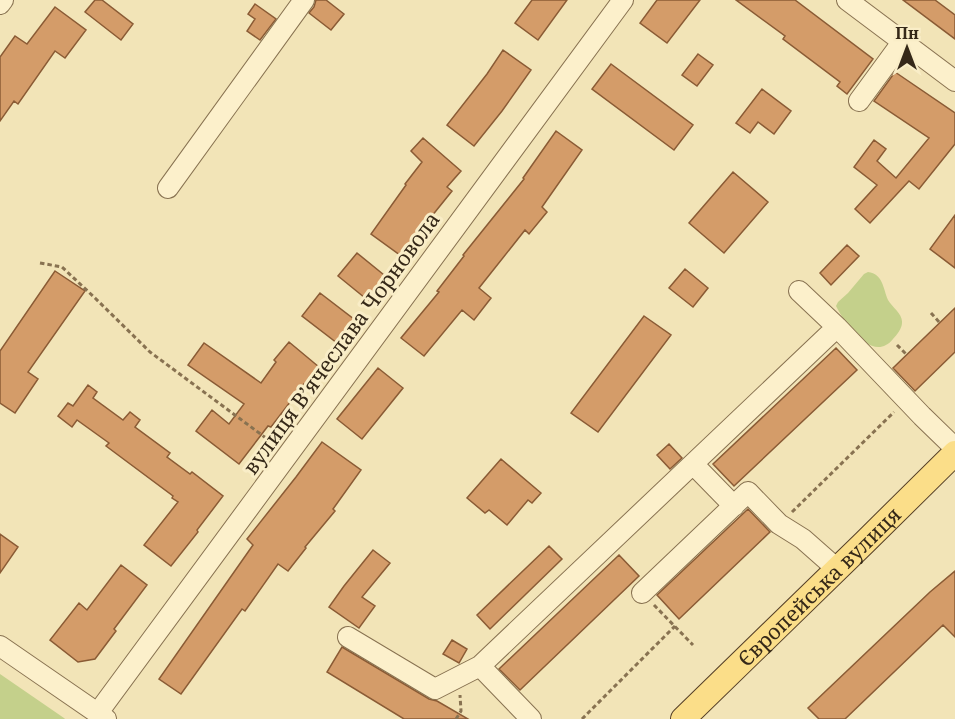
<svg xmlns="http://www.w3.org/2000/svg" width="955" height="719" viewBox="0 0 955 719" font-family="'Noto Serif',serif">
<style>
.green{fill:#c4d08b}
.building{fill:#d49c69;stroke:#8a5b35;stroke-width:1.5}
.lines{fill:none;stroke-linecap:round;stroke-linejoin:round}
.minor-casing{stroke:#887251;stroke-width:22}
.major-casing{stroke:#553f27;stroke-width:26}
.path{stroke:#887251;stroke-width:3;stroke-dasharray:4.5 3;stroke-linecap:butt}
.minor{stroke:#fcf0cb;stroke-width:20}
.major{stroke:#fbde89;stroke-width:24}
.labels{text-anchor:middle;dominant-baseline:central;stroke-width:6;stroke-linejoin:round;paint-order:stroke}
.street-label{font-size:21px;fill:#352818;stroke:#f9edc7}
</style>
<rect width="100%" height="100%" fill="#f2e4b7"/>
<path class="green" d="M 868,272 C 883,274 883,288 888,300 C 892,307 903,314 902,323 C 902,328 897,335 893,339 C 873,364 845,324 836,306 L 838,302 L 848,293 L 864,274 Z
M 0,674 L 64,718 L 65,719 L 0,719 Z"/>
<path class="building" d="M 95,0 L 102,0 L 133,24 L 121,40 L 85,12 Z
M 316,0 L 326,0 L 344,14 L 331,30 L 309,13 L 314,7 Z
M 532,0 L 567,0 L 538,40 L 515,23 Z
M 657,0 L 700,0 L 667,43 L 640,23 Z
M 736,0 L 795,0 L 873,59 L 847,94 L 837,86 L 840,82 L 783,39 L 785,36 Z
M 903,0 L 935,0 L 955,15 L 955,39 Z
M 255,4 L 276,19 L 260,40 L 247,31 L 255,19 L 248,14 Z
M 55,7 L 86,30 L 65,58 L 55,51 L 18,104 L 14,101 L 0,121 L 0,57 L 15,36 L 27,44 Z
M 503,50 L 531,70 L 502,111 L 474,146 L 447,125 L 487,74 Z
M 698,54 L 713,65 L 697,86 L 682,75 Z
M 611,64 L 693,125 L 674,150 L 592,89 Z
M 895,72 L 955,113 L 955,144 L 919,189 L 909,181 L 870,223 L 855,209 L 877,185 L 854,167 L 874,140 L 886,149 L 877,161 L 896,178 L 929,138 L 874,101 Z
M 762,89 L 791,111 L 774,134 L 758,122 L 750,133 L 736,123 Z
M 556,131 L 582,150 L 542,207 L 547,212 L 529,234 L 525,230 L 479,288 L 491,298 L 474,320 L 462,310 L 424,356 L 401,338 L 439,292 L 437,291 L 464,256 L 463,255 L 524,179 L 523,178 Z
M 423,138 L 461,171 L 447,187 L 452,191 L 427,222 L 429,223 L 404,258 L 371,234 L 406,185 L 405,184 L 422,162 L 411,151 Z
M 733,172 L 768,202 L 724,253 L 689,223 Z
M 955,215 L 955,268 L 930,249 Z
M 847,245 L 859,256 L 831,285 L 820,273 Z
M 357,253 L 389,279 L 370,302 L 338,276 Z
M 685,269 L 708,288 L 693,307 L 669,288 Z
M 55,271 L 85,291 L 28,372 L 38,379 L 15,413 L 0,403 L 0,351 Z
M 320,293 L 355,320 L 337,343 L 302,316 Z
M 955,308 L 955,352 L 915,391 L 893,368 Z
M 644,316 L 671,335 L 598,432 L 571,413 Z
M 289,342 L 319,367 L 305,385 L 304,384 L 271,427 L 268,426 L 239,464 L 196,431 L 212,410 L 229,424 L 244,404 L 188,365 L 204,343 L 261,383 L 276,362 L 274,360 Z
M 836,348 L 857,370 L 734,486 L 713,464 Z
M 378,368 L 403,388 L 362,439 L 337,419 Z
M 88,385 L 97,392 L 93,398 L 123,420 L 130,412 L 140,420 L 135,427 L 170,453 L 167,457 L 190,474 L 192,472 L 223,496 L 197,530 L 198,532 L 171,566 L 144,545 L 178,502 L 172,498 L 173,496 L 106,446 L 109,443 L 77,420 L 72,427 L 58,416 L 68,403 L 73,406 Z
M 322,442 L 361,470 L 333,509 L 335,511 L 305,547 L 306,548 L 288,571 L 278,564 L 245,611 L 242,609 L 181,694 L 159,679 L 253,545 L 247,539 L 296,477 Z
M 669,444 L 682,458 L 670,469 L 657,455 Z
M 501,459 L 541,493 L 532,503 L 528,500 L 507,525 L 489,510 L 485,513 L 467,498 Z
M 748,509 L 770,532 L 679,619 L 657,595 Z
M 0,534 L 18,547 L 0,573 Z
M 549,546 L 562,559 L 490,629 L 477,615 Z
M 373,550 L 390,563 L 362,597 L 375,606 L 359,628 L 329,607 L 344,586 Z
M 619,555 L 639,576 L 520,690 L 499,669 Z
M 121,565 L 147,585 L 114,629 L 116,631 L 95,659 L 78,662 L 50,640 L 79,603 L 87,610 Z
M 955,571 L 955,637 L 943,625 L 845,719 L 819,719 L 808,708 L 930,592 Z
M 452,640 L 467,649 L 459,663 L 443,654 Z
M 342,647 L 429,699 L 437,701 L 468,719 L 404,719 L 327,672 Z"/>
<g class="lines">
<defs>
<path id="minor" d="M 847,0 L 955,81
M 0,4 L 3,0
M 859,101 L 903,41
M 168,188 L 304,0
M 799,291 L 837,327
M 693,464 L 734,506
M 642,593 L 748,492 L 779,524 L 803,539 L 837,569
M 348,637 L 435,689 L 480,666
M 0,646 L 106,719
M 97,714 L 623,0
M 531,719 L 480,666 L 837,327 L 922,416 L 955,448"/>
<g id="major">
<path id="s1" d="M 683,719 L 865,542 L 955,453"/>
</g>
</defs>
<use href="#minor" class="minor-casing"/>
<use href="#major" class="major-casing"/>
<path class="path" d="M 40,263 L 62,267 L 95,298 L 150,352 L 274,444
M 931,313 L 940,323
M 897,345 L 907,355
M 792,512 L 894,412
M 654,605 L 693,645
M 456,719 L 461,711 L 460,695
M 582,719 L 675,626"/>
<use href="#minor" class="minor"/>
<use href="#major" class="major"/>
</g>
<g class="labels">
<g class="street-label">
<text transform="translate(341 343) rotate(-54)">вулиця Вʼячеслава Чорновола</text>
<text stroke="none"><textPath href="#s1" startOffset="190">Європейська вулиця</textPath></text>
</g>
</g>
<g transform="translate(907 48)" stroke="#f9edc7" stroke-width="4.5" paint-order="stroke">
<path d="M0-4.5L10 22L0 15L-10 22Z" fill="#352818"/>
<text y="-9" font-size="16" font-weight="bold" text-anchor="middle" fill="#352818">Пн</text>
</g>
</svg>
